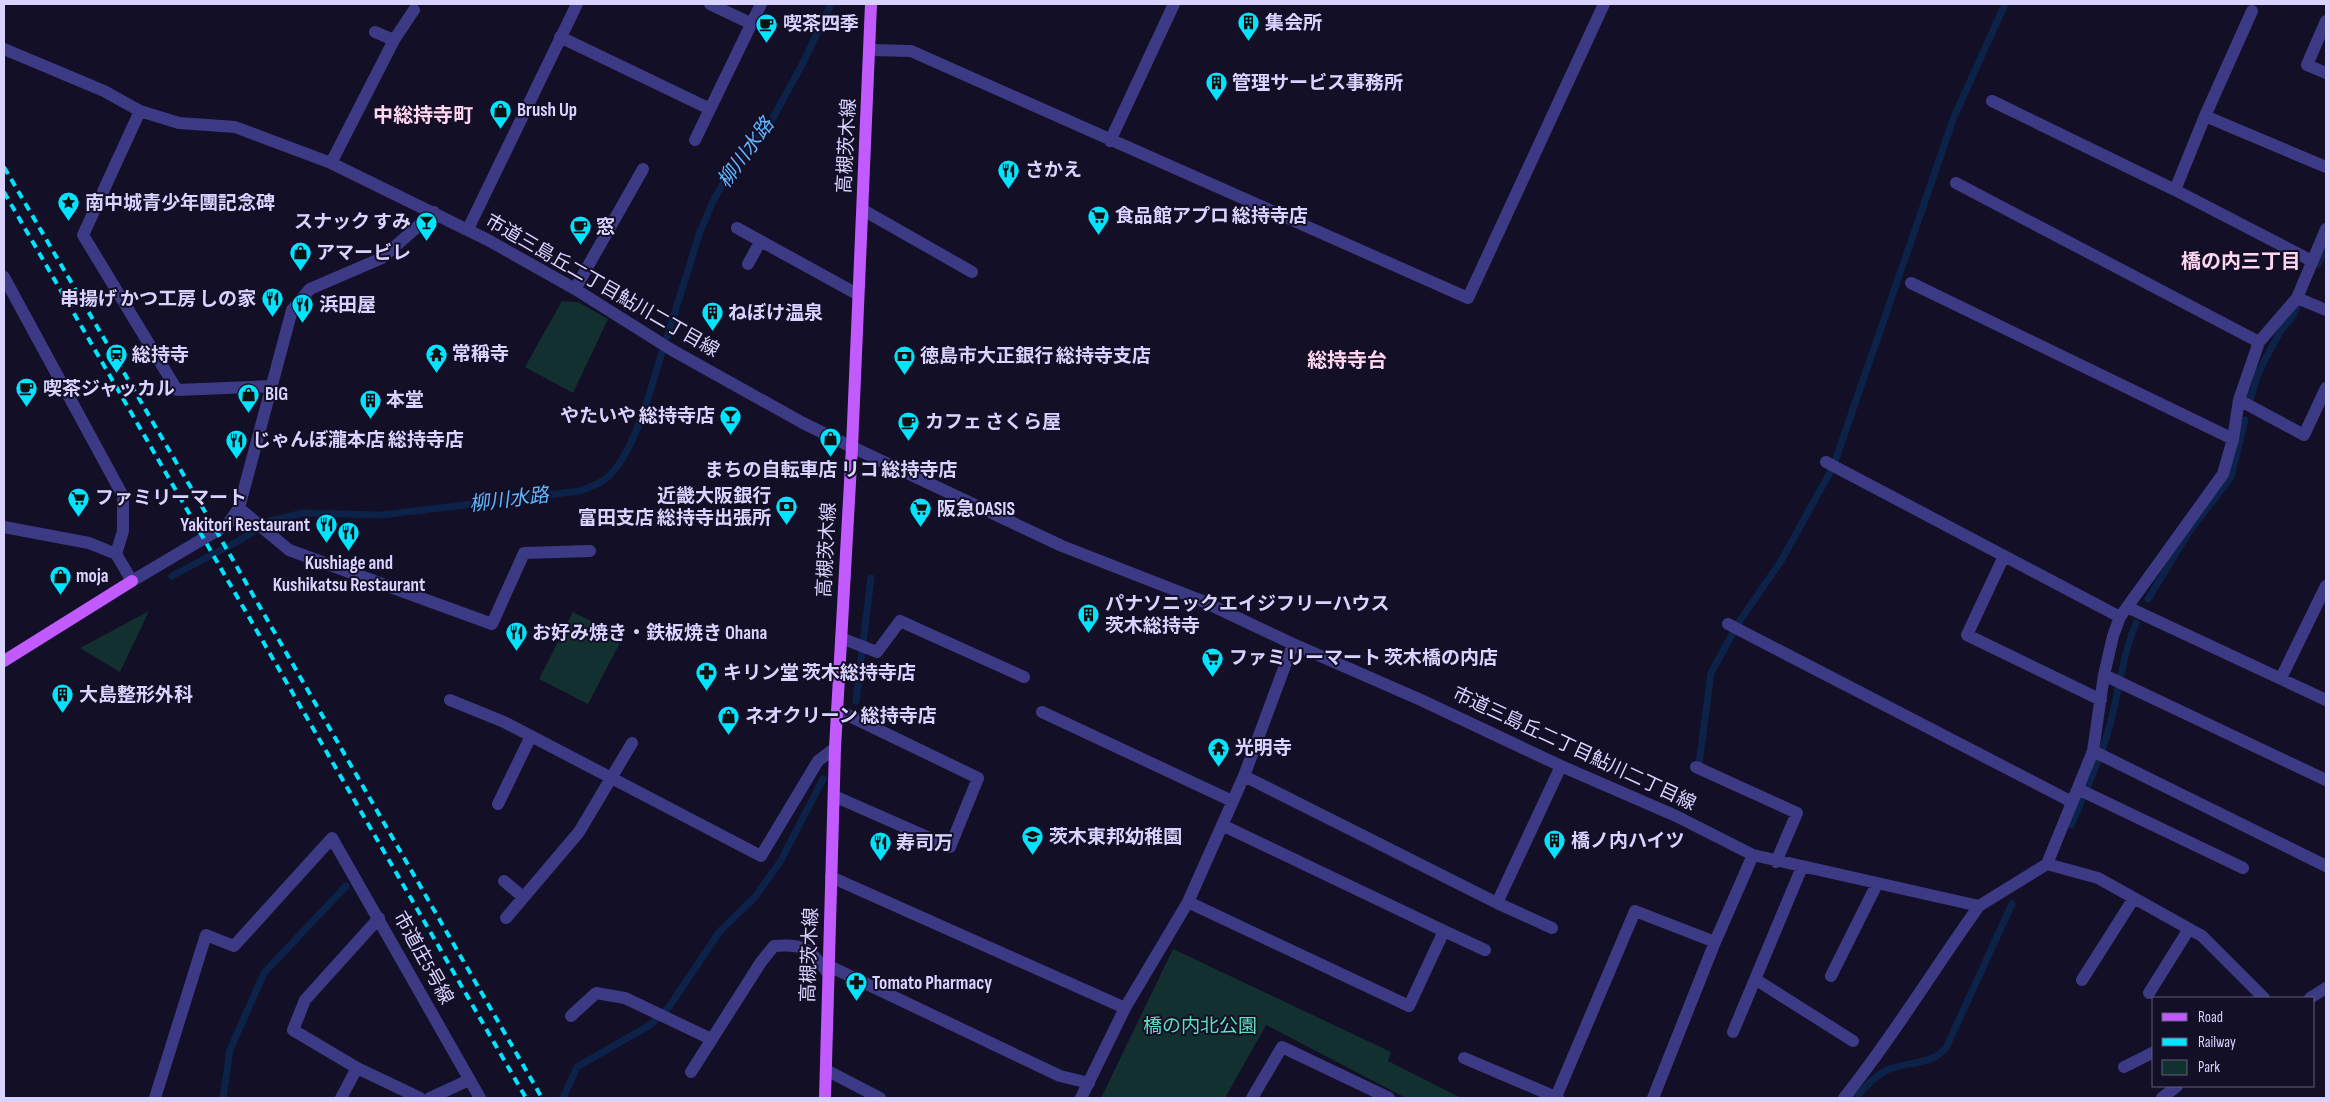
<svg xmlns="http://www.w3.org/2000/svg" width="2330" height="1102" viewBox="0 0 2330 1102" font-family="'Sofia Sans Condensed','Noto Sans JP',sans-serif">
<style>
.green{fill:#12302f}
.lines{fill:none;stroke-linecap:round;stroke-linejoin:round}
.stream{stroke:#0c2248;stroke-width:7}
.minor{stroke:#3d3a85;stroke-width:12}
.major{stroke:#c25bff;stroke-width:12}
.rail{stroke:#00e5ff;stroke-width:4;stroke-dasharray:8 6;stroke-linecap:butt}
.labels{text-anchor:middle;dominant-baseline:central;stroke-width:4;stroke-linejoin:round;paint-order:stroke}
.poi-label{font-size:19px;font-weight:bold;fill:#d9d4ff;stroke:#130f26;text-anchor:start}
.street-label{font-size:19px;fill:#d9d4ff;stroke:#130f26}
.park-label{font-size:19px;fill:#5fe0c0;stroke:#130f26}
.neighbourhood-label{font-size:20px;font-weight:bold;fill:#ffd6f0;stroke:#130f26}
.water-label{font-size:20px;font-style:italic;fill:#62b6ff;stroke:#130f26}
</style>
<rect width="100%" height="100%" fill="#130f26"/>
<path class="green" d="M 562,301 L 578,302 L 608,319 L 573,393 L 525,367 Z
M 149,611 L 120,672 L 80,648 Z
M 573,612 L 623,637 L 588,704 L 539,679 Z
M 1173,949 L 1391,1052 L 1388,1061 L 1461,1098 L 1406,1098 L 1266,1025 L 1225,1098 L 1101,1098 Z"/>
<g class="lines">
<path class="stream" d="M 2318,264 L 2326,246
M 667,337 L 700,232 L 714,199 L 738,159 L 768,127 L 803,63 L 831,4
M 2251,397 L 2259,371 L 2281,330 L 2291,319 L 2300,301
M 270,521 L 303,513 L 381,515 L 580,491 C 590,487 603,483 611,474 C 636,447 651,388 662,352
M 172,576 L 240,540 L 254,531
M 2148,599 L 2189,532 L 2231,477 L 2245,420
M 856,701 L 871,578
M 1699,764 L 1711,673 L 1739,622 L 1781,561 L 1833,467 L 1954,117 L 2005,4
M 2071,825 C 2086,790 2103,754 2112,717 C 2120,685 2123,654 2136,623
M 223,1098 L 230,1050 L 264,973 L 346,886
M 563,1098 L 577,1067 L 650,1025 L 669,1007 L 720,931 L 755,897 L 780,862 L 823,779
M 1855,1098 C 1864,1089 1873,1077 1885,1071 C 1905,1061 1931,1066 1946,1048 L 2012,904"/>
<path class="minor" d="M 710,4 L 752,24
M 2326,21 L 2307,65 L 2326,73
M 560,37 L 710,109
M 394,40 L 414,10
M 4,49 L 104,91 L 140,111 L 179,123 L 235,127 L 331,163 L 488,240 L 575,289 L 672,350 L 803,423 L 852,447 L 1062,546 L 1200,600 L 1293,644 L 1421,700 L 1561,766 L 1676,816 L 1753,855 L 1979,906 L 2047,864 L 2093,751 L 2104,675 L 2113,636 L 2120,617 L 2223,474 L 2233,439 L 2239,400 L 2259,342 L 2297,298 L 2326,229
M 871,50 L 911,51 L 1468,298 L 1604,4
M 1992,101 L 2175,190 L 2312,261
M 140,111 L 83,235 L 177,390 L 271,386
M 2205,116 L 2326,167
M 695,140 L 761,4
M 1110,141 L 1174,4
M 331,163 L 394,40 L 375,32
M 1956,183 L 2259,342
M 2175,190 L 2205,116 L 2252,11
M 863,210 L 972,272
M 737,228 L 857,294
M 468,229 L 577,4
M 748,264 L 760,242
M 4,277 L 123,496 L 123,531 L 116,554
M 1911,283 L 2233,439
M 575,289 L 643,169
M 2297,298 L 2326,310
M 2239,400 L 2304,435 L 2326,388
M 1826,462 L 2120,617
M 239,508 L 289,550 L 492,624 L 524,553 L 590,551
M 4,527 L 89,543 L 116,554 L 132,581 L 228,524 L 239,508 L 292,310 L 310,289 L 382,258 L 434,212
M 2004,556 L 1967,635 L 2101,700
M 2127,607 L 2326,700
M 1728,624 L 2072,802
M 841,638 L 877,652 L 900,621 L 1024,677
M 2104,675 L 2326,780
M 2281,678 L 2326,586
M 450,700 L 504,722 L 761,856 L 818,761 L 835,748
M 1042,712 L 1232,801
M 2093,751 L 2326,866
M 1696,767 L 1797,813 L 1776,862
M 1244,776 L 1497,903 L 1552,928
M 2078,789 L 2243,868
M 834,796 L 950,847 L 978,778 L 837,710
M 498,804 L 531,736
M 2047,864 L 2098,878 L 2202,936 L 2264,998
M 831,877 L 1125,1008
M 504,881 L 523,897
M 1188,902 L 1409,1006 L 1444,931 L 1222,825
M 1497,903 L 1561,766
M 506,918 L 579,832 L 632,743
M 1444,931 L 1485,950
M 1715,942 L 1753,855
M 829,966 L 1060,1076 L 1089,1083
M 1831,976 L 1877,884
M 1755,979 L 1853,1041
M 2082,980 L 2134,898
M 2149,993 L 2189,929
M 2310,998 L 2326,988
M 571,1016 L 596,993 L 625,998 L 711,1039
M 1733,1032 L 1802,867
M 1464,1058 L 1558,1098
M 2124,1067 L 2154,1052
M 357,1068 L 293,1030 L 305,1000 L 379,918
M 826,1070 L 880,1098
M 691,1072 L 761,962 L 774,946 C 807,943 809,950 829,974
M 1556,1097 L 1635,911 L 1715,942 L 1653,1098
M 155,1098 L 206,935 L 234,946 L 332,838 L 480,1098
M 341,1098 L 357,1068 L 420,1098
M 430,1098 L 469,1080
M 1081,1098 L 1125,1008 L 1188,902 L 1244,776 L 1293,644
M 1252,1098 L 1282,1047 L 1389,1098
M 1844,1098 C 1893,1037 1933,970 1979,906
M 2162,1098 L 2177,1086"/>
<path class="major" d="M 4,661 L 132,581
M 825,1098 L 835,748 L 852,447 L 871,4"/>
<path class="rail" d="M 4,167 L 218,534 L 542,1098
M 4,192 L 526,1098"/>
</g>
<defs>
<symbol id="building-pin" viewBox="-11 -11 22 30"><path d="M0 17L-7.5 6A9.5 9.5 0 1 1 7.5 6Z" fill="#00e5ff" stroke="#130f26"/><path d="M-4-6H4V6H1V3H-1V6H-4ZM-2.5-4.3h1.7v1.8h-1.7ZM.8-4.3h1.7v1.8H.8ZM-2.5-1h1.7V.8h-1.7ZM.8-1h1.7V.8H.8Z" fill="#111"/></symbol>
<symbol id="cafe-pin" viewBox="-11 -11 22 30"><path d="M0 17L-7.5 6A9.5 9.5 0 1 1 7.5 6Z" fill="#00e5ff" stroke="#130f26"/><path d="M-5.5-4.5H6V0H3Q3 3.5 0 3.5H-2.5Q-5.5 3.5-5.5 0ZM3-3.2v2h1.7v-2ZM-6 4.5H4V6H-6Z" fill="#111"/></symbol>
<symbol id="shop-pin" viewBox="-11 -11 22 30"><path d="M0 17L-7.5 6A9.5 9.5 0 1 1 7.5 6Z" fill="#00e5ff" stroke="#130f26"/><path d="M-5-2.5h2.3a2.7 3.5 0 0 1 5.4 0H5L5.5 6h-11ZM-1.5-2.5h3a1.5 2.3 0 0 0-3 0Z" fill="#111"/></symbol>
<symbol id="restaurant-pin" viewBox="-11 -11 22 30"><path d="M0 17L-7.5 6A9.5 9.5 0 1 1 7.5 6Z" fill="#00e5ff" stroke="#130f26"/><path d="M-5-6h1v4h1v-4h1v4h1v-4h1v5L-1.5 .5V6h-2V.5L-5-1ZM5-6V6H3V1.5H1.5Q1.5-4 5-6Z" fill="#111"/></symbol>
<symbol id="sight-pin" viewBox="-11 -11 22 30"><path d="M0 17L-7.5 6A9.5 9.5 0 1 1 7.5 6Z" fill="#00e5ff" stroke="#130f26"/><path d="M0-6L1.8-2.2L6-1.7L2.9 1.2L3.7 5.4L0 3.3L-3.7 5.4L-2.9 1.2L-6-1.7L-1.8-2.2Z" fill="#111"/></symbol>
<symbol id="supermarket-pin" viewBox="-11 -11 22 30"><path d="M0 17L-7.5 6A9.5 9.5 0 1 1 7.5 6Z" fill="#00e5ff" stroke="#130f26"/><path d="M-6-5.5h2.5l.6 2H6L4.5 2H-2.5L-4.4-4H-6ZM-1.5 3.2a1.3 1.3 0 1 0 .1 0ZM3 3.2a1.3 1.3 0 1 0 .1 0Z" fill="#111"/></symbol>
<symbol id="bar-pin" viewBox="-11 -11 22 30"><path d="M0 17L-7.5 6A9.5 9.5 0 1 1 7.5 6Z" fill="#00e5ff" stroke="#130f26"/><path d="M-6-5H6L.8 .8V4.5H3.5V6h-7V4.5H-.8V.8Z" fill="#111"/></symbol>
<symbol id="temple-pin" viewBox="-11 -11 22 30"><path d="M0 17L-7.5 6A9.5 9.5 0 1 1 7.5 6Z" fill="#00e5ff" stroke="#130f26"/><path d="M0-6L5-2H3V0L6.5 2.5H4V6H1.5V3h-3V6H-4V2.5H-6.5L-3 0V-2H-5Z" fill="#111"/></symbol>
<symbol id="station-pin" viewBox="-11 -11 22 30"><path d="M0 17L-7.5 6A9.5 9.5 0 1 1 7.5 6Z" fill="#00e5ff" stroke="#130f26"/><path d="M-3-6H3Q5-6 5-4V2Q5 4 3 4L4.5 6H3L1.5 4h-3L-3 6H-4.5L-3 4Q-5 4-5 2V-4Q-5-6-3-6ZM-3.5-4v3h7v-3ZM-3.5 1v1.5H-2V1ZM2 1v1.5H3.5V1Z" fill="#111"/></symbol>
<symbol id="bank-pin" viewBox="-11 -11 22 30"><path d="M0 17L-7.5 6A9.5 9.5 0 1 1 7.5 6Z" fill="#00e5ff" stroke="#130f26"/><path d="M-6-4H6V4H-6ZM0-2.3a2.3 2.3 0 1 0 0 4.6a2.3 2.3 0 1 0 0-4.6Z" fill="#111"/></symbol>
<symbol id="pharmacy-pin" viewBox="-11 -11 22 30"><path d="M0 17L-7.5 6A9.5 9.5 0 1 1 7.5 6Z" fill="#00e5ff" stroke="#130f26"/><path d="M-2-6h4v4h4v4h-4v4h-4v-4h-4v-4h4Z" fill="#111"/></symbol>
<symbol id="school-pin" viewBox="-11 -11 22 30"><path d="M0 17L-7.5 6A9.5 9.5 0 1 1 7.5 6Z" fill="#00e5ff" stroke="#130f26"/><path d="M0-5L7-2L0 1L-7-2ZM-4 1L0 2.5L4 1V4Q0 6-4 4Z" fill="#111"/></symbol>
</defs>
<g fill-rule="evenodd">
<use href="#building-pin" x="1236" y="10" width="25" height="34"/>
<use href="#cafe-pin" x="754" y="12" width="25" height="34"/>
<use href="#building-pin" x="1204" y="70" width="25" height="34"/>
<use href="#shop-pin" x="488" y="98" width="25" height="34"/>
<use href="#restaurant-pin" x="996" y="158" width="25" height="34"/>
<use href="#sight-pin" x="56" y="190" width="25" height="34"/>
<use href="#supermarket-pin" x="1086" y="204" width="25" height="34"/>
<use href="#bar-pin" x="414" y="210" width="25" height="34"/>
<use href="#cafe-pin" x="568" y="214" width="25" height="34"/>
<use href="#shop-pin" x="288" y="240" width="25" height="34"/>
<use href="#restaurant-pin" x="260" y="286" width="25" height="34"/>
<use href="#restaurant-pin" x="290" y="292" width="25" height="34"/>
<use href="#building-pin" x="700" y="300" width="25" height="34"/>
<use href="#temple-pin" x="424" y="342" width="25" height="34"/>
<use href="#station-pin" x="104" y="342" width="25" height="34"/>
<use href="#bank-pin" x="892" y="344" width="25" height="34"/>
<use href="#cafe-pin" x="14" y="376" width="25" height="34"/>
<use href="#shop-pin" x="236" y="382" width="25" height="34"/>
<use href="#building-pin" x="358" y="388" width="25" height="34"/>
<use href="#bar-pin" x="718" y="404" width="25" height="34"/>
<use href="#cafe-pin" x="896" y="410" width="25" height="34"/>
<use href="#shop-pin" x="818" y="426" width="25" height="34"/>
<use href="#restaurant-pin" x="224" y="428" width="25" height="34"/>
<use href="#supermarket-pin" x="66" y="486" width="25" height="34"/>
<use href="#bank-pin" x="774" y="494" width="25" height="34"/>
<use href="#supermarket-pin" x="908" y="496" width="25" height="34"/>
<use href="#restaurant-pin" x="314" y="512" width="25" height="34"/>
<use href="#restaurant-pin" x="336" y="520" width="25" height="34"/>
<use href="#shop-pin" x="48" y="564" width="25" height="34"/>
<use href="#building-pin" x="1076" y="602" width="25" height="34"/>
<use href="#restaurant-pin" x="504" y="620" width="25" height="34"/>
<use href="#supermarket-pin" x="1200" y="646" width="25" height="34"/>
<use href="#pharmacy-pin" x="694" y="660" width="25" height="34"/>
<use href="#building-pin" x="50" y="682" width="25" height="34"/>
<use href="#shop-pin" x="716" y="704" width="25" height="34"/>
<use href="#temple-pin" x="1206" y="736" width="25" height="34"/>
<use href="#school-pin" x="1020" y="824" width="25" height="34"/>
<use href="#building-pin" x="1542" y="828" width="25" height="34"/>
<use href="#restaurant-pin" x="868" y="830" width="25" height="34"/>
<use href="#pharmacy-pin" x="844" y="970" width="25" height="34"/>
</g>
<g class="labels">
<g class="poi-label">
<text x="1265" y="23">集会所</text>
<text x="783" y="24">喫茶四季</text>
<text x="1232" y="83">管理サービス事務所</text>
<text x="517" y="110">Brush Up</text>
<text x="1025" y="170">さかえ</text>
<text x="85" y="203">南中城青少年團記念碑</text>
<text x="1115" y="216">食品館アプロ 総持寺店</text>
<text x="411" y="222" text-anchor="end">スナック すみ</text>
<text x="596" y="227">窓</text>
<text x="316" y="253">アマービレ</text>
<text x="256" y="299" text-anchor="end">串揚げ かつ工房 しの家</text>
<text x="319" y="305">浜田屋</text>
<text x="728" y="313">ねぼけ温泉</text>
<text x="452" y="354">常稱寺</text>
<text x="132" y="355">総持寺</text>
<text x="920" y="356">徳島市大正銀行 総持寺支店</text>
<text x="43" y="389">喫茶ジャッカル</text>
<text x="265" y="394">BIG</text>
<text x="386" y="400">本堂</text>
<text x="715" y="416" text-anchor="end">やたいや 総持寺店</text>
<text x="925" y="422">カフェ さくら屋</text>
<text x="252" y="440">じゃんぼ瀧本店 総持寺店</text>
<text x="831" y="470" text-anchor="middle">まちの自転車店 リコ 総持寺店</text>
<text x="771" y="496" text-anchor="end">近畿大阪銀行<tspan x="771" dy="22">富田支店 総持寺出張所</tspan></text>
<text x="95" y="498">ファミリーマート</text>
<text x="937" y="509">阪急OASIS</text>
<text x="310" y="525" text-anchor="end">Yakitori Restaurant</text>
<text x="349" y="563" text-anchor="middle">Kushiage and<tspan x="349" dy="22">Kushikatsu Restaurant</tspan></text>
<text x="76" y="576">moja</text>
<text x="1105" y="604">パナソニックエイジフリーハウス<tspan x="1105" dy="22">茨木総持寺</tspan></text>
<text x="532" y="633">お好み焼き・鉄板焼き Ohana</text>
<text x="1229" y="658">ファミリーマート 茨木橋の内店</text>
<text x="723" y="673">キリン堂 茨木総持寺店</text>
<text x="79" y="695">大島整形外科</text>
<text x="745" y="716">ネオクリーン 総持寺店</text>
<text x="1235" y="748">光明寺</text>
<text x="1049" y="837">茨木東邦幼稚園</text>
<text x="1571" y="841">橋ノ内ハイツ</text>
<text x="896" y="843">寿司万</text>
<text x="872" y="983">Tomato Pharmacy</text>
</g>
<g class="street-label">
<text transform="translate(847 146) rotate(-87)">高槻茨木線</text>
<text transform="translate(602 286) rotate(30)">市道三島丘二丁目鮎川二丁目線</text>
<text transform="translate(827 550) rotate(-87)">高槻茨木線</text>
<text transform="translate(1574 749) rotate(25)">市道三島丘二丁目鮎川二丁目線</text>
<text transform="translate(810 955) rotate(-88)">高槻茨木線</text>
<text transform="translate(423 958) rotate(61)">市道庄5号線</text>
</g>
<g class="park-label">
<text x="1200" y="1026">橋の内北公園</text>
</g>
<g class="neighbourhood-label">
<text x="423" y="116">中総持寺町</text>
<text x="2241" y="262">橋の内三丁目</text>
<text x="1347" y="361">総持寺台</text>
</g>
<g class="water-label">
<text transform="translate(746 153) rotate(-54)">柳川水路</text>
<text transform="translate(509 500) rotate(-7)">柳川水路</text>
</g>
</g>
<rect width="2330" height="1102" fill="none" stroke="#d9d4ff" stroke-width="10"/>
<rect x="2152" y="997" width="162" height="90" fill="#130f26" stroke="#625e7d"/>
<rect x="2162" y="1013" width="25" height="8" fill="#c25bff" stroke="#625e7d"/>
<text x="2198" y="1022" font-size="15" fill="#d9d4ff">Road</text>
<rect x="2162" y="1038" width="25" height="8" fill="#00e5ff" stroke="#625e7d"/>
<text x="2198" y="1047" font-size="15" fill="#d9d4ff">Railway</text>
<rect x="2162" y="1060" width="25" height="15" fill="#12302f" stroke="#625e7d"/>
<text x="2198" y="1072" font-size="15" fill="#d9d4ff">Park</text>
</svg>
